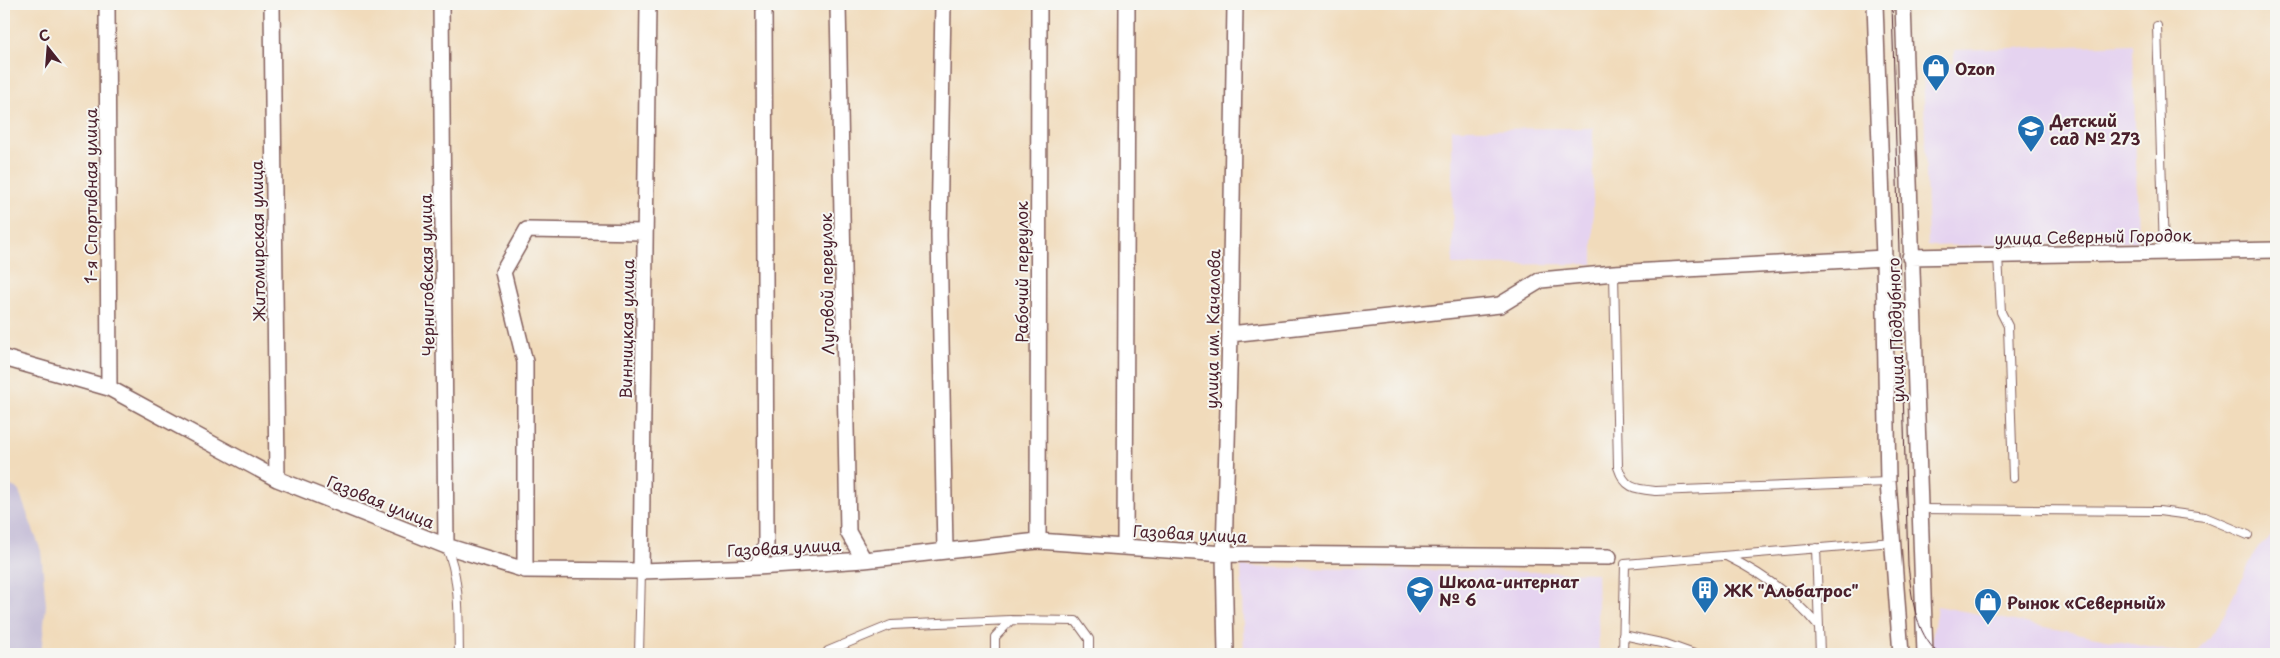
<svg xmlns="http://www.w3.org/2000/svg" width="2280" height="658" viewBox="0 0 2280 658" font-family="'Playpen Sans',sans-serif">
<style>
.built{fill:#e5d3f0}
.industrial{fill:#c7c0d8}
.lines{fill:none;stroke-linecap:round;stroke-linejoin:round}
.lane-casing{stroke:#84615d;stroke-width:10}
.street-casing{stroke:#84615d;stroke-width:18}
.lane{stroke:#fff;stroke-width:8}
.street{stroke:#fff;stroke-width:15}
.tram{stroke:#4a1f2b;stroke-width:1}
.labels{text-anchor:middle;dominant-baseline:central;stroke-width:4;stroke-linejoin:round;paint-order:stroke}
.poi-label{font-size:16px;font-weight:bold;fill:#4a1f2b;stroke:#f6f6f2;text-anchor:start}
.street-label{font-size:16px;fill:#4a1f2b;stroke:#f6f6f2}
</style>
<rect width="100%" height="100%" fill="#f6f6f2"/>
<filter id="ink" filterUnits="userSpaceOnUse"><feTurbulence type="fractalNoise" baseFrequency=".02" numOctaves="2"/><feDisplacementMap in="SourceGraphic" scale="10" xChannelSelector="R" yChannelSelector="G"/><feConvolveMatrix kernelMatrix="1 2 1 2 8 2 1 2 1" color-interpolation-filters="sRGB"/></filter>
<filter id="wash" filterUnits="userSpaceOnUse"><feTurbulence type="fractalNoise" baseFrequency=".0096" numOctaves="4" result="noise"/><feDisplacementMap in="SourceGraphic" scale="20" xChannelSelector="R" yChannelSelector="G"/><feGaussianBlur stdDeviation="1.12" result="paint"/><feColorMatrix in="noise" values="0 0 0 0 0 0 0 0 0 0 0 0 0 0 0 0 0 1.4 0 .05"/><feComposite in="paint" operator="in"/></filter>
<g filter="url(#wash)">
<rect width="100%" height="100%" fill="#f1dbbb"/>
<path class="built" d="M 2133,44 L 2138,242 L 1928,246 L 1923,64 L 1954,63 L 1954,50 Z
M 1593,128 L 1593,264 L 1453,265 L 1452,129 Z
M 2276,532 L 2276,654 L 2196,654 L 2218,627 L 2256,550 Z
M 1241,567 L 1597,573 L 1599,654 L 1244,654 Z
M 1937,606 L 2184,654 L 1939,654 L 1931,647 Z"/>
<path class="industrial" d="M 4,483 L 18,489 L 41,551 L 46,605 L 41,654 L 4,654 Z"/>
</g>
<g filter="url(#ink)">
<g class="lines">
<defs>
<path id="lane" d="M 2157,26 L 2164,252
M 1998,256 L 2001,312 L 2008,326 L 2013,478
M 1614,273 L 1618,467 C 1625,489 1635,489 1656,491 L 1888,482
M 1920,509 L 2159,511 L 2205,517 L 2248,535
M 446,546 C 461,579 458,619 459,654
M 1816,548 L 1820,654
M 1728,557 C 1763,574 1794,597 1818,626
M 1623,635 L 1666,644 L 1694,654
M 639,654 L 641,571
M 828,654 L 828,651 L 891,625 L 1011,620
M 995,654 L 995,637 L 1011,620 L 1076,621 L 1089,639 L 1089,654
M 1623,654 L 1625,564 L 1893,542"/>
<path id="street" d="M 107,4 L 109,388
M 272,4 L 277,479
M 441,4 L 446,546
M 838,4 L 848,532 L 864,560
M 943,4 L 939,235 L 945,550
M 1875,4 L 1884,258 L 1888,482 L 1901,654
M 1903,4 L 1925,654
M 1910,257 L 2276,250
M 1230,334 L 1500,305 L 1541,280 L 1614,273 L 1884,258
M 4,358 L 109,388 L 277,479 L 446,546 L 525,570 L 641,571 L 757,567 L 864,560 L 1038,541 L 1224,554 L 1609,557
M 1038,541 L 1039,4
M 1125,547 L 1127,4
M 757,567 L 766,544 L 764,4
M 525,570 L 525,362 L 503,272 L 527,230 L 644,232
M 641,571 L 648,4
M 1226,654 L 1224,554 L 1230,334 L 1235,4"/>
</defs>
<use href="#lane" class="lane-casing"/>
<use href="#street" class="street-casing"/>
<use href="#lane" class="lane"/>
<use href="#street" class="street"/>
<path class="tram" d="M 1892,4 L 1908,565 C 1912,596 1914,632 1939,654"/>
</g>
</g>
<defs>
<symbol id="shop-pin" viewBox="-11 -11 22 30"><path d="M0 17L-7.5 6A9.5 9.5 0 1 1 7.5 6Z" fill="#1f6fb2" stroke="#f6f6f2"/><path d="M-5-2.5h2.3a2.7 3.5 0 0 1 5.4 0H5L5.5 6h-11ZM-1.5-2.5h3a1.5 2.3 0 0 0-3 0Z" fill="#fff"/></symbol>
<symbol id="school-pin" viewBox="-11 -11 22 30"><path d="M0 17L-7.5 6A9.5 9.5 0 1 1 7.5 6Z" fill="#1f6fb2" stroke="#f6f6f2"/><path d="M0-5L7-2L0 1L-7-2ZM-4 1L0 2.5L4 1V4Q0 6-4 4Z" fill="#fff"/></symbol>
<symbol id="building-pin" viewBox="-11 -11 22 30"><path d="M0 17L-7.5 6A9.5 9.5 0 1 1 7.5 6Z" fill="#1f6fb2" stroke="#f6f6f2"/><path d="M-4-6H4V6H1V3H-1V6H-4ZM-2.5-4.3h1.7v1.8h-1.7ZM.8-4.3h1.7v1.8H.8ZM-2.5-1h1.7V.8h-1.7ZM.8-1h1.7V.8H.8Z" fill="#fff"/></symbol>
</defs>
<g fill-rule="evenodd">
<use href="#shop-pin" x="1920" y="52" width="32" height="43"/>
<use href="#school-pin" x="2015" y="113" width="32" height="43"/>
<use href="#school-pin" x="1404" y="574" width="32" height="43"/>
<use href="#building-pin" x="1689" y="574" width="32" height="43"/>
<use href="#shop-pin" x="1972" y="586" width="32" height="43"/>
</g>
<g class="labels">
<g class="poi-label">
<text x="1955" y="68">Ozon</text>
<text x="2050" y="120">Детский<tspan x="2050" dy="18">сад № 273</tspan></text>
<text x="1439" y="581">Школа-интернат<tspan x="1439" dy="18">№ 6</tspan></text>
<text x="1724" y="590">ЖК "Альбатрос"</text>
<text x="2007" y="602">Рынок «Северный»</text>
</g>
<g class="street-label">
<text transform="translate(90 196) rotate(-90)">1-я Спортивная улица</text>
<text transform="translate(2093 236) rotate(-1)">улица Северный Городок</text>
<text transform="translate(257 241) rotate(-91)">Житомирская улица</text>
<text transform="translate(1021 272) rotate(-90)">Рабочий переулок</text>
<text transform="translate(426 275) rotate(-91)">Черниговская улица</text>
<text transform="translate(826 284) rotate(-91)">Луговой переулок</text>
<text transform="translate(626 329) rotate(-89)">Винницкая улица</text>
<text transform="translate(1212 329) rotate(-89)">улица им. Качалова</text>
<text transform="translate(1895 330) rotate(-92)">улица Поддубного</text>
<text transform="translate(381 501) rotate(22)">Газовая улица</text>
<text transform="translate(1190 533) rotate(3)">Газовая улица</text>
<text transform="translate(784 547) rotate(-3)">Газовая улица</text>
</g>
</g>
<rect width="2280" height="658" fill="none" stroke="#f6f6f2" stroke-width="20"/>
<g transform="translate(48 48) rotate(343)" stroke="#f6f6f2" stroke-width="4" paint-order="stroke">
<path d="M0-4L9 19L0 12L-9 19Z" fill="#4a1f2b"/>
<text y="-8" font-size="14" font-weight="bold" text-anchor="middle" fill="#4a1f2b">С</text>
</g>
</svg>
